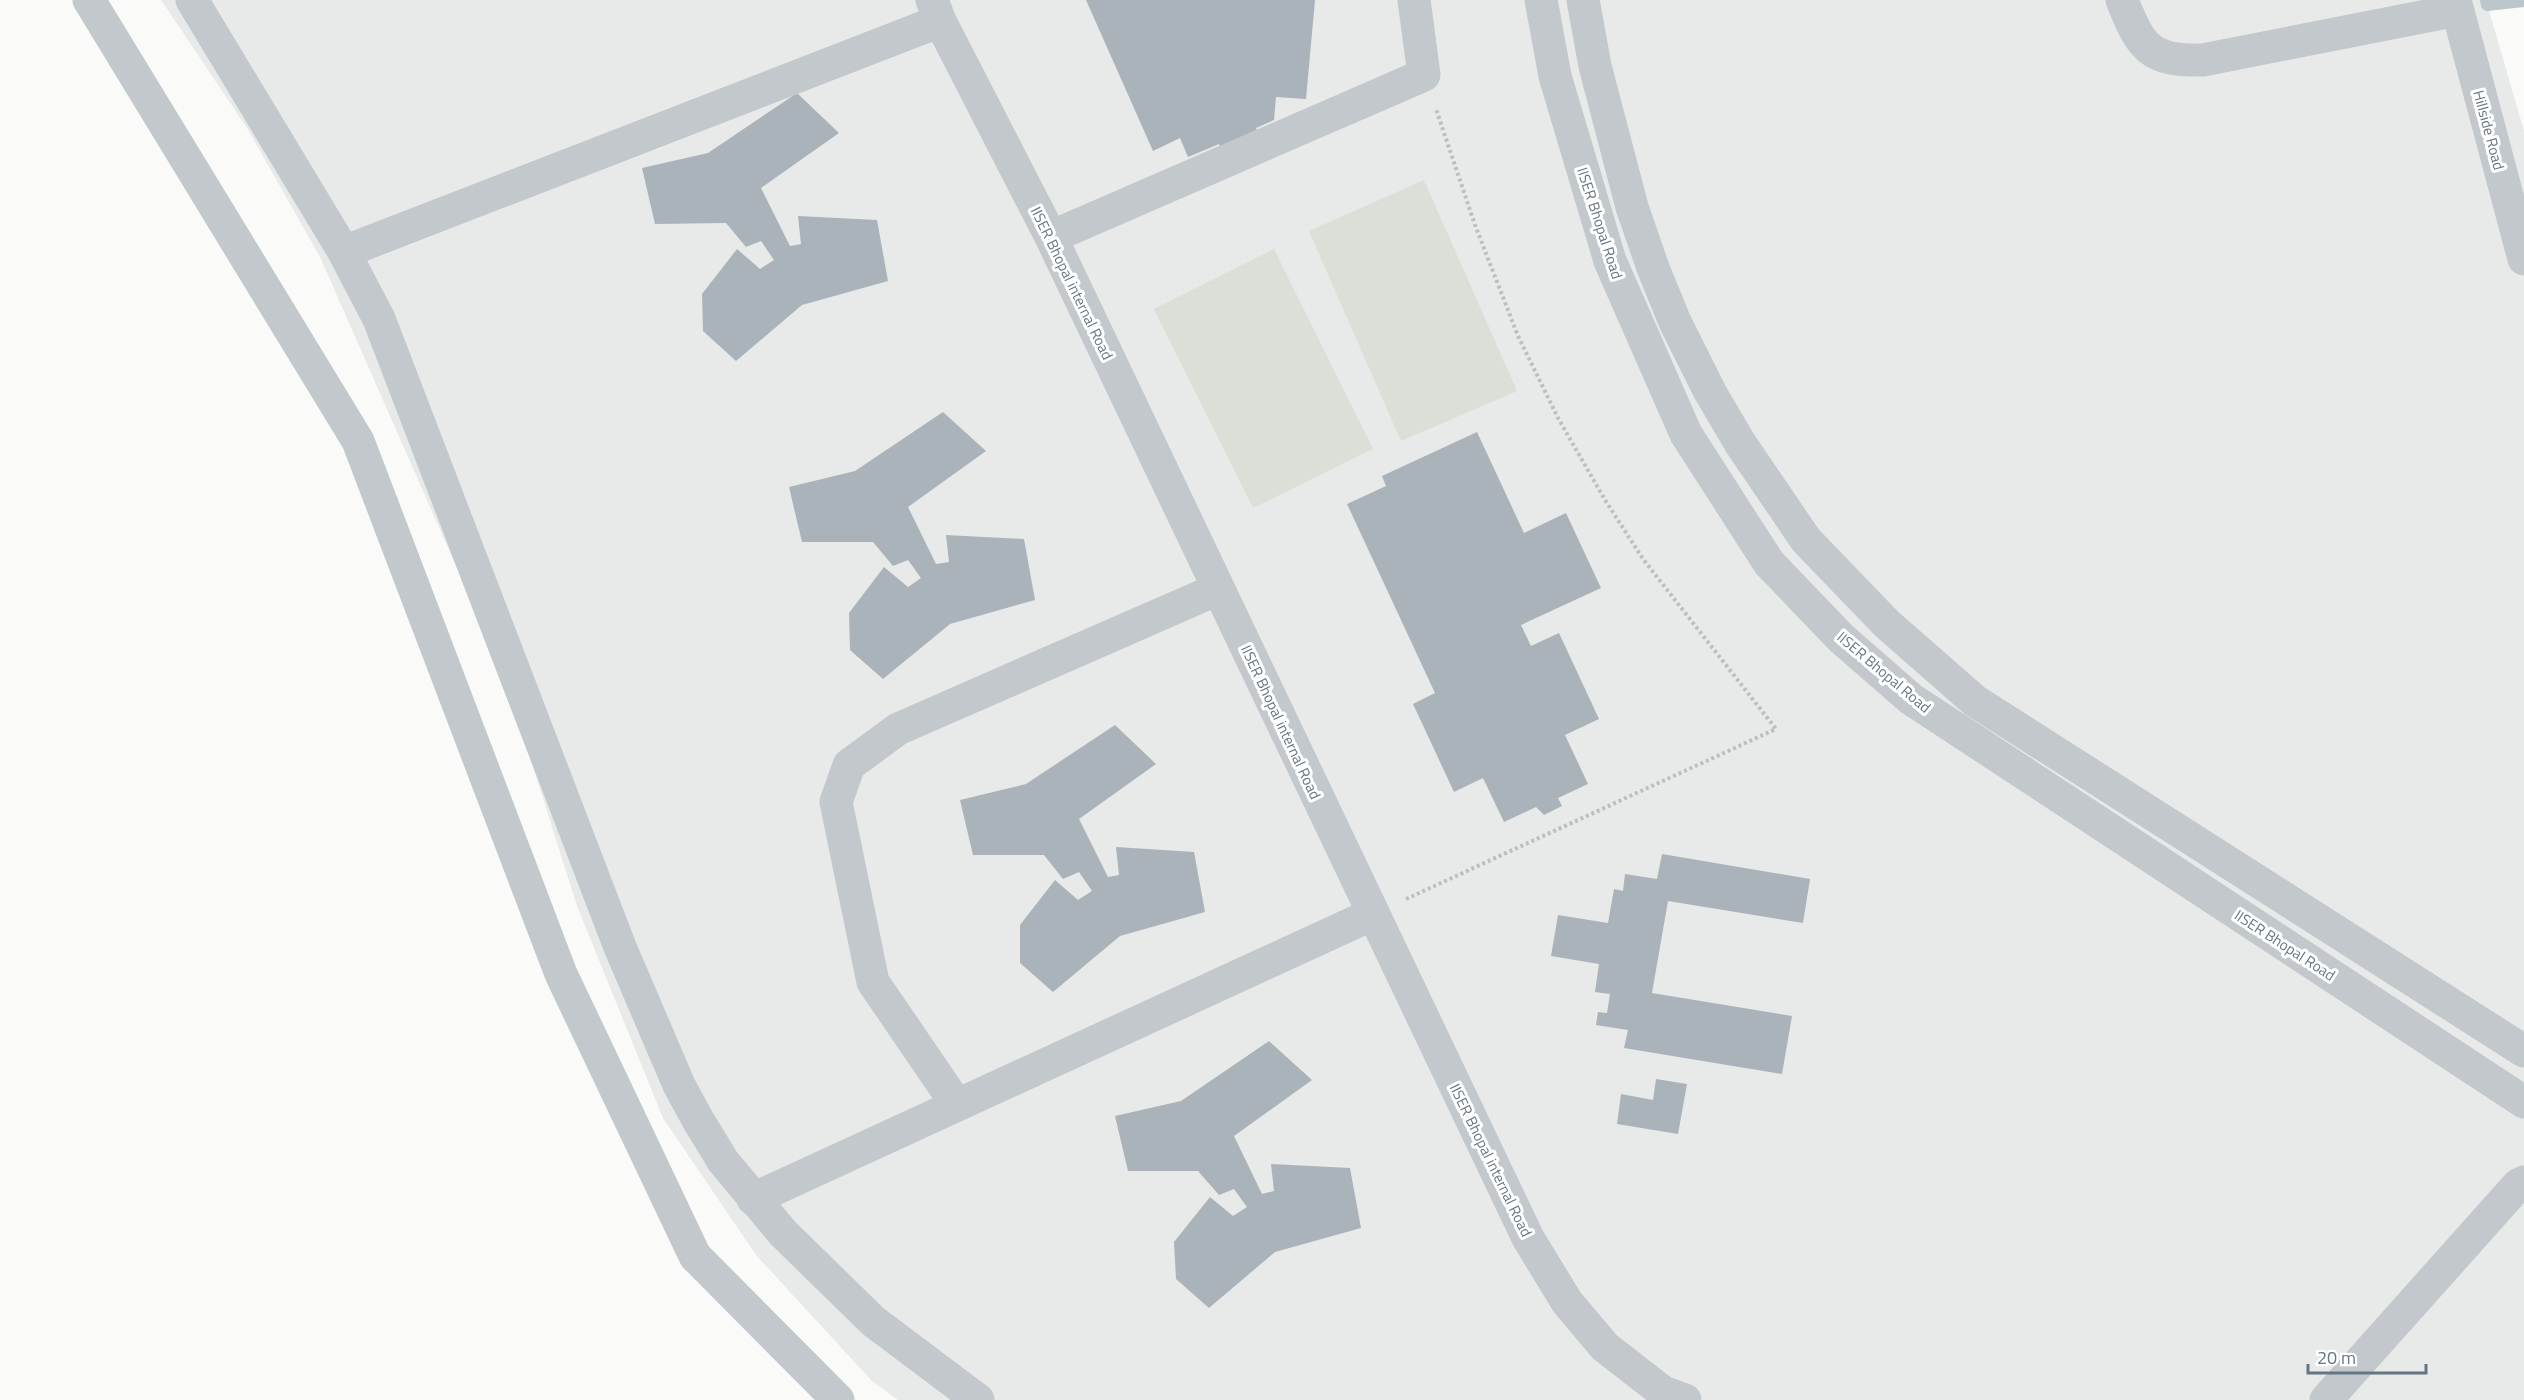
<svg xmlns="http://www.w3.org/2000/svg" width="2524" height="1400" viewBox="0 0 2524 1400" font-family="'Titillium Web',sans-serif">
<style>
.built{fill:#e8e9e9}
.green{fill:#dadfd7}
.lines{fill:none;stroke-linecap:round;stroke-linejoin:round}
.stream{stroke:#bbc7cb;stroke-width:12}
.building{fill:#aab3b9}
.path{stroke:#bbbfc2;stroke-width:4;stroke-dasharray:3 3;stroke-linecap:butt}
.minor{stroke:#c3c8cc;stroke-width:33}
.labels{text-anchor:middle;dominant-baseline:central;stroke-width:6;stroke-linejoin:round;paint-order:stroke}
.street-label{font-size:15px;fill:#657683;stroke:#fff}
</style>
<rect width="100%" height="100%" fill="#fafaf8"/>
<path class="built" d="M 161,0 L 2486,0 L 2524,131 L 2524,1400 L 898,1400 L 872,1381 L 756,1255 L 663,1118 L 577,906 L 504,675 L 320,257 L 247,128 Z"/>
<path class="green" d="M 1424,180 L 1517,391 L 1401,441 L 1309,231 Z
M 1274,249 L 1373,449 L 1253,508 L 1154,309 Z"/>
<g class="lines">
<path class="stream" d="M 2486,0 L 2487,5 L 2524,1"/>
</g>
<path class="building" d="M 1086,0 L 1315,0 L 1306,99 L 1276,97 L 1274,120 L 1256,128 L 1259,135 L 1222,151 L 1219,144 L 1188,157 L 1180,138 L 1153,151 Z
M 797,93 L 839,133 L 761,188 L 790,246 L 801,244 L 798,216 L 877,220 L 888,281 L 802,305 L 736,361 L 703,331 L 702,294 L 737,249 L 760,269 L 774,260 L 761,241 L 746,247 L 726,223 L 655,224 L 642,168 L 708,153 Z
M 943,412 L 986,451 L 908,507 L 936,564 L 949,562 L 946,535 L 1024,539 L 1035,600 L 950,624 L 883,679 L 850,650 L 849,613 L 884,567 L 908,587 L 921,578 L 908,560 L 893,566 L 873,542 L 802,542 L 789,487 L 855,471 Z
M 1477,432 L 1524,533 L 1566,513 L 1601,588 L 1521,625 L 1531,646 L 1559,633 L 1599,719 L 1565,735 L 1588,784 L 1558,798 L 1562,806 L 1544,815 L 1536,807 L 1504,822 L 1483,778 L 1454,792 L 1413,704 L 1435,693 L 1347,504 L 1386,486 L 1382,476 Z
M 1115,725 L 1156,764 L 1079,819 L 1108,877 L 1119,875 L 1116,847 L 1194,852 L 1205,912 L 1120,936 L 1053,992 L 1020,963 L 1020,925 L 1055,880 L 1078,900 L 1092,891 L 1079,872 L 1063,879 L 1044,855 L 973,855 L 960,800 L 1026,784 Z
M 1662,854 L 1810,879 L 1803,923 L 1668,901 L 1652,993 L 1792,1016 L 1782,1074 L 1624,1048 L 1628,1030 L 1596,1025 L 1598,1012 L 1607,1013 L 1610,994 L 1595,992 L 1599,964 L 1551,956 L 1558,915 L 1608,923 L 1614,889 L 1623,891 L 1625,874 L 1657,879 Z
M 1269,1041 L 1312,1080 L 1234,1136 L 1262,1194 L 1274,1191 L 1271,1164 L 1350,1168 L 1361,1228 L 1275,1252 L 1209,1308 L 1176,1279 L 1174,1242 L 1210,1197 L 1233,1216 L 1247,1207 L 1234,1189 L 1219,1195 L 1198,1171 L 1128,1171 L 1115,1116 L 1181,1101 Z
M 1656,1079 L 1687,1084 L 1678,1134 L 1617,1124 L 1621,1094 L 1653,1100 Z"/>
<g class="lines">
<path class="path" d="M 1406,899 L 1776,729 L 1643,559 L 1605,500 L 1558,418 L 1518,336 L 1475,225 L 1436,109"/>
<path class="minor" d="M 89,0 L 358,441 L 561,974 L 695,1256 L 838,1400
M 192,0 L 344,252 L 379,319 L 620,947 L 679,1085 L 698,1120 L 723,1161 L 783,1233 L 873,1321 L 978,1400
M 932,0 L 940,21 L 1051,237 L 1528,1238 L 1567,1302 L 1605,1347 L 1663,1392 L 1685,1400
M 1541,0 L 1555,76 L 1610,261 L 1686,434 L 1769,563 L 1841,638 L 1911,699 L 2524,1102
M 1583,0 L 1595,66 L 1632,207 L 1653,268 L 1675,322 L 1710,392 L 1740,443 L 1806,540 L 1887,624 L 1975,701 L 2524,1051
M 2122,0 C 2141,48 2149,61 2203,60 L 2457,10
M 2455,0 L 2524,259
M 1051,237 L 1424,75 L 1414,0
M 344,252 L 940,21
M 957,1105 L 873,982 L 836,802 L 849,765 L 898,729 L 1218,589
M 753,1199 L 1373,914
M 2326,1400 L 2518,1185 L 2524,1182"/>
</g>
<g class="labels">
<g class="street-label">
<text transform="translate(2489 130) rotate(75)">Hillside Road</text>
<text transform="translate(1600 223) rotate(72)">IISER Bhopal Road</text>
<text transform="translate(1072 283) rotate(64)">IISER Bhopal internal Road</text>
<text transform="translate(1884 672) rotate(40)">IISER Bhopal Road</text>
<text transform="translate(1281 722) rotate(65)">IISER Bhopal internal Road</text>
<text transform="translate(2285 945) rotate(33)">IISER Bhopal Road</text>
<text transform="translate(1491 1160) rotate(64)">IISER Bhopal internal Road</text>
</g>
</g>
<path d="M2308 1364v9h118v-9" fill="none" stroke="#657683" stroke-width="3"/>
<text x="2317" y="1364" font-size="18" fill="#657683" stroke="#ffffff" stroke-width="4.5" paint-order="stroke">20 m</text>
</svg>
